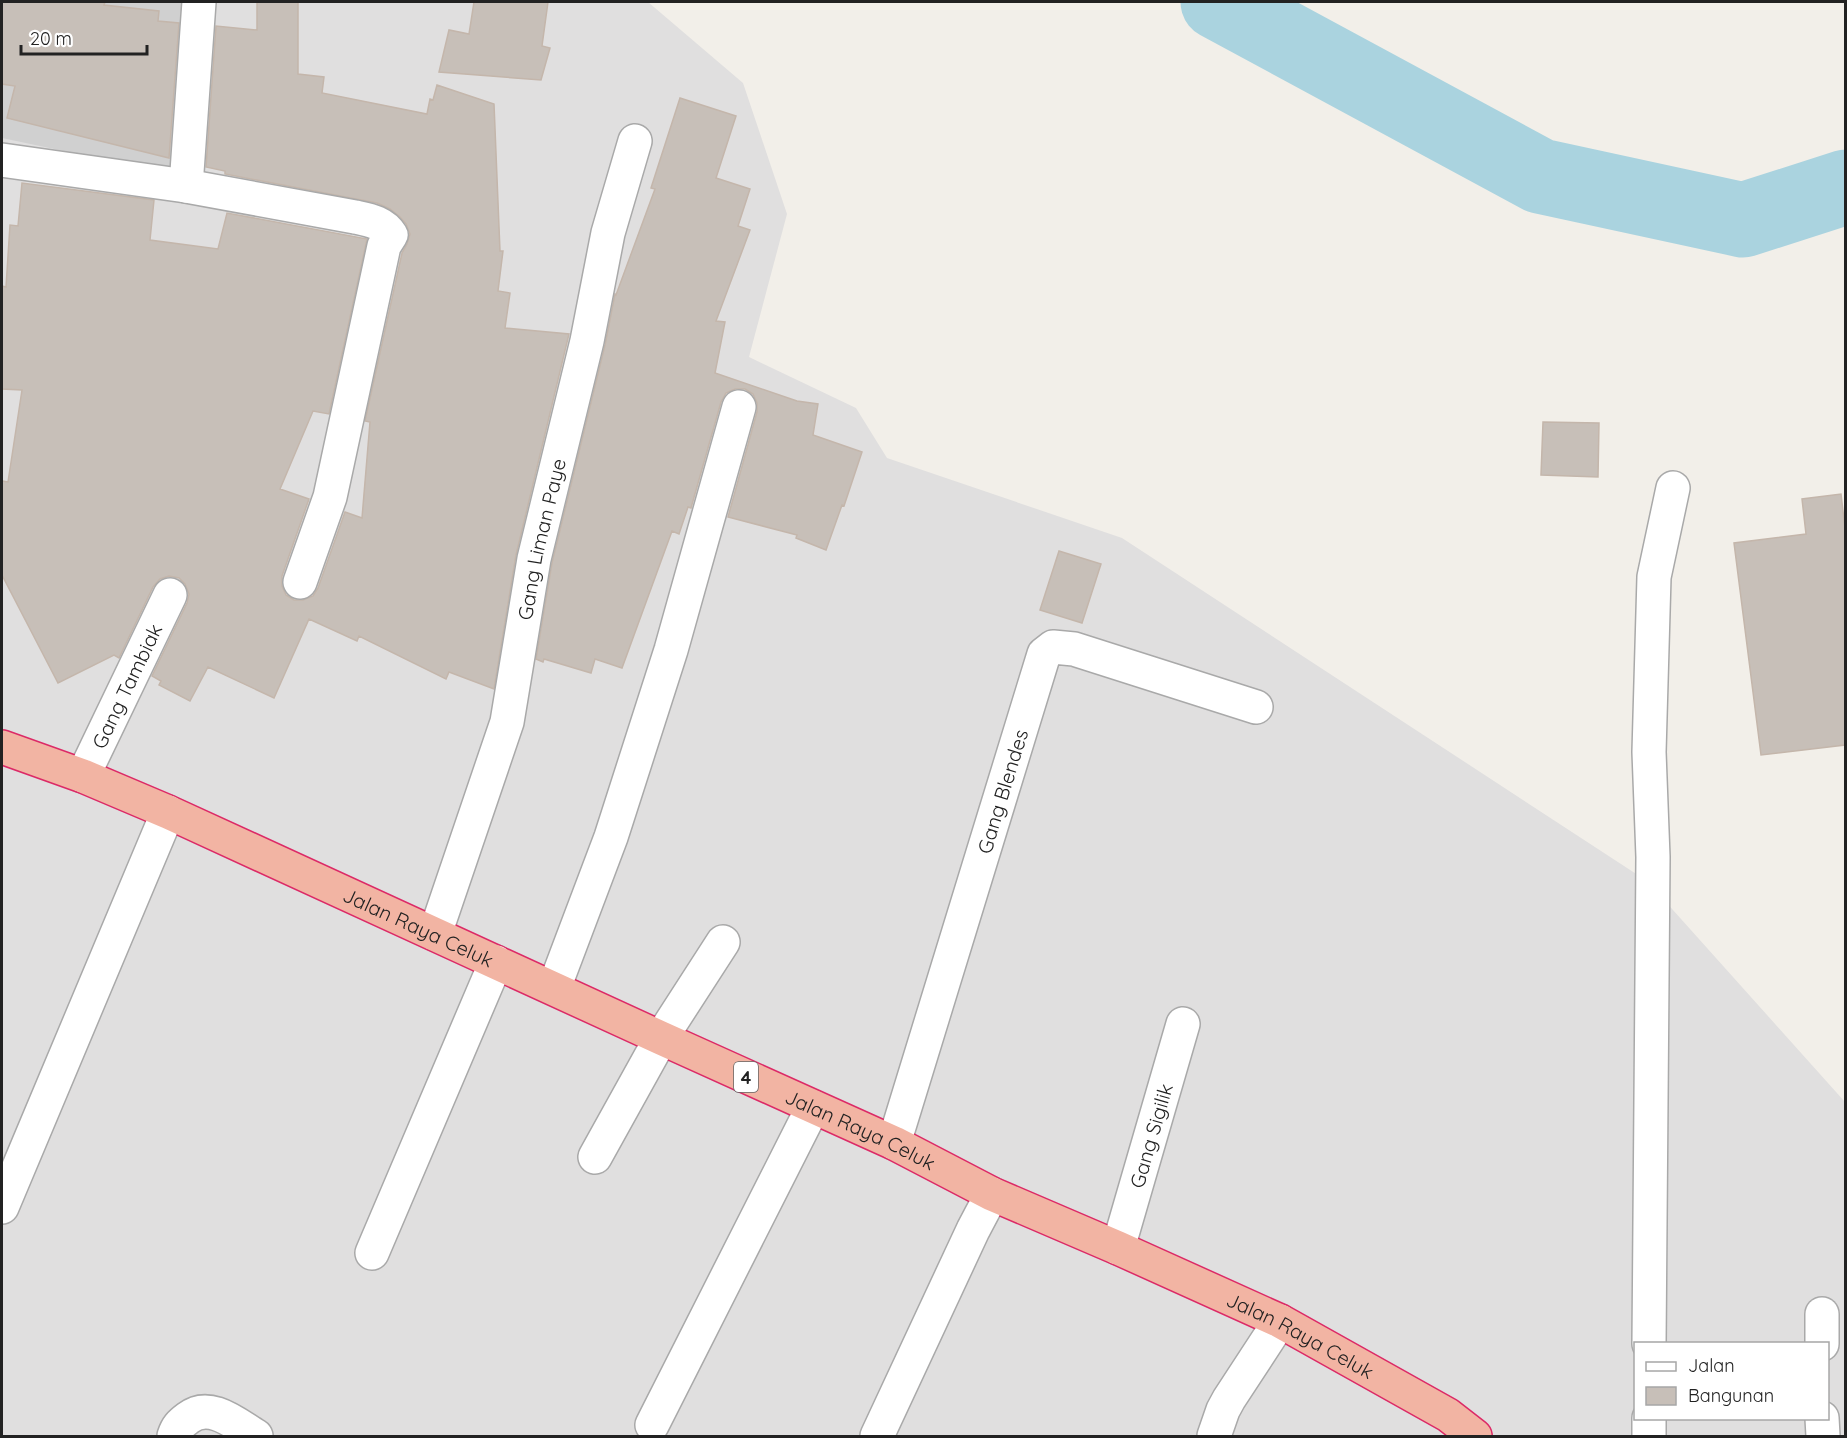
<svg xmlns="http://www.w3.org/2000/svg" width="1847" height="1438" viewBox="0 0 1847 1438" font-family="Quicksand,sans-serif">
<style>
.residential{fill:#e0dfdf;fill-rule:evenodd}
.religious{fill:#d0d0d0}
.lines{fill:none;stroke-linecap:round;stroke-linejoin:round}
.river{stroke:#aad3df;stroke-width:75}
.building{fill:#c7bfb8;stroke:#c4b6ab;stroke-width:1.5}
.minor-casing{stroke:#a9a9a9;stroke-width:36}
.trunk-casing{stroke:#dc2a67;stroke-width:36}
.minor{stroke:#fff;stroke-width:33}
.trunk{stroke:#f2b4a3;stroke-width:33}
.labels{text-anchor:middle;dominant-baseline:central;stroke-width:6;stroke-linejoin:round;paint-order:stroke}
.shield{fill:#fff;stroke:#646464;stroke-width:1.5}
.shield-label{font-size:18px;font-weight:bold;fill:#222}
.street-label{font-size:20px;fill:#222;stroke:#fff}
</style>
<rect width="100%" height="100%" fill="#f2efe9"/>
<path class="residential" d="M 2,2 L 648,2 L 743,83 L 787,214 L 749,357 L 856,408 L 887,458 L 1122,538 L 1647,881 L 1845,1102 L 1845,1436 L 2,1436 ZM 1636,1344 L 1828,1344 L 1828,1418 L 1636,1418 Z"/>
<path class="religious" d="M 2,2 L 189,2 L 173,159 L 168,173 L 2,138 Z"/>
<g class="lines">
<path class="river" d="M 1218,2 L 1540,176 L 1743,220 L 1846,187"/>
</g>
<path class="building" d="M 2,2 L 105,2 L 104,5 L 159,11 L 158,21 L 179,23 L 169,158 L 7,118 L 15,86 L 2,84 Z
M 257,2 L 298,2 L 298,74 L 324,77 L 322,93 L 427,114 L 430,99 L 433,100 L 437,85 L 494,104 L 500,251 L 503,251 L 498,291 L 510,293 L 505,328 L 569,334 L 516,555 L 494,689 L 449,672 L 446,679 L 359,636 L 357,641 L 309,619 L 274,698 L 208,667 L 190,701 L 159,685 L 161,681 L 152,676 L 187,603 L 189,594 L 185,584 L 179,578 L 169,576 L 160,579 L 153,587 L 119,658 L 114,655 L 58,683 L 2,575 L 2,481 L 8,482 L 22,390 L 2,389 L 2,286 L 6,287 L 10,225 L 18,226 L 22,183 L 154,200 L 150,240 L 218,249 L 227,213 L 367,239 L 329,414 L 313,411 L 280,489 L 309,499 L 282,576 L 282,586 L 286,595 L 294,600 L 303,600 L 313,596 L 318,588 L 345,512 L 362,518 L 370,422 L 365,421 L 402,253 L 407,244 L 410,234 L 406,224 L 400,217 L 390,209 L 377,203 L 225,174 L 225,171 L 206,167 L 216,26 L 257,30 Z
M 474,2 L 548,2 L 542,46 L 550,48 L 541,80 L 439,72 L 449,30 L 469,34 Z
M 680,98 L 736,116 L 716,178 L 750,189 L 738,226 L 750,230 L 716,321 L 725,322 L 715,373 L 797,401 L 818,404 L 813,435 L 862,452 L 844,506 L 842,505 L 826,550 L 796,538 L 797,535 L 728,517 L 757,412 L 757,403 L 753,394 L 745,389 L 735,389 L 726,393 L 721,402 L 691,508 L 688,507 L 679,534 L 672,531 L 622,668 L 595,659 L 591,673 L 544,659 L 543,662 L 536,659 L 552,563 L 605,345 L 615,294 L 616,295 L 655,189 L 651,188 Z
M 1543,422 L 1599,423 L 1598,477 L 1541,475 Z
M 1841,494 L 1845,528 L 1845,745 L 1761,755 L 1734,543 L 1806,534 L 1802,499 Z
M 1059,551 L 1101,564 L 1082,623 L 1040,610 Z"/>
<g class="lines">
<defs>
<g id="minor">
<path d="M 2,160 L 186,186 L 355,217 C 369,220 383,222 391,235 L 384,246 L 330,497 L 300,582"/>
<path d="M 186,186 L 199,2"/>
<path id="s1" d="M 83,776 L 170,595"/>
<path id="s2" d="M 435,934 L 507,722 L 534,559 L 587,341 L 608,233 L 635,141"/>
<path d="M 554,988 L 611,837 L 671,650 L 739,407"/>
<path id="s3" d="M 894,1143 L 1044,654 L 1053,647 L 1074,649 L 1256,707"/>
<path d="M 595,1157 L 661,1038 L 723,942"/>
<path d="M 2,1207 L 168,812"/>
<path id="s4" d="M 1118,1248 L 1183,1024"/>
<path d="M 372,1253 L 496,962"/>
<path d="M 1822,1314 L 1822,1344"/>
<path d="M 1649,1344 L 1653,857 L 1649,752 L 1654,577 L 1673,488"/>
<path d="M 1649,1418 L 1649,1436"/>
<path d="M 1822,1418 L 1823,1436"/>
<path d="M 652,1425 L 813,1107"/>
<path d="M 174,1436 C 177,1427 180,1424 188,1418 C 210,1401 236,1424 256,1436"/>
<path d="M 877,1436 L 973,1230 L 992,1194"/>
<path d="M 1214,1436 L 1223,1410 L 1229,1399 L 1280,1321"/>
</g>
<g id="trunk">
<path id="s5" d="M 2,747 L 83,776 L 168,812 L 661,1038 L 894,1143 L 992,1194 L 1118,1248 L 1280,1321 L 1448,1415 L 1475,1436"/>
</g>
</defs>
<use href="#minor" class="minor-casing"/>
<use href="#trunk" class="trunk-casing"/>
<use href="#minor" class="minor"/>
<use href="#trunk" class="trunk"/>
</g>
<g class="labels">
<rect class="shield" x="734" y="1062" width="24" height="30" rx="4.5"/>
<g class="shield-label">
<text x="746" y="1077">4</text>
</g>
<g class="street-label">
<text stroke="none"><textPath href="#s2" startOffset="410">Gang Liman Paye</textPath></text>
<text stroke="none"><textPath href="#s1" startOffset="100">Gang Tambiak</textPath></text>
<text stroke="none"><textPath href="#s3" startOffset="368">Gang Blendes</textPath></text>
<text stroke="none"><textPath href="#s5" startOffset="454">Jalan Raya Celuk</textPath></text>
<text stroke="none"><textPath href="#s5" startOffset="940">Jalan Raya Celuk</textPath></text>
<text stroke="none"><textPath href="#s4" startOffset="117">Gang Sigilik</textPath></text>
<text stroke="none"><textPath href="#s5" startOffset="1426">Jalan Raya Celuk</textPath></text>
</g>
</g>
<rect width="1847" height="1438" fill="none" stroke="#222222" stroke-width="6"/>
<rect x="1634" y="1342" width="195" height="78" fill="#ffffff" stroke="#a7a7a7" stroke-width="1.5"/>
<rect x="1646" y="1362" width="30" height="9" fill="#ffffff" stroke="#a7a7a7" stroke-width="1.5"/>
<text x="1688" y="1372" font-size="18" fill="#222222">Jalan</text>
<rect x="1646" y="1387" width="30" height="18" fill="#c7bfb8" stroke="#a7a7a7" stroke-width="1.5"/>
<text x="1688" y="1402" font-size="18" fill="#222222">Bangunan</text>
<path d="M21 45v9h126v-9" fill="none" stroke="#222222" stroke-width="3"/>
<text x="30" y="45" font-size="18" fill="#222222" stroke="#ffffff" stroke-width="4.5" paint-order="stroke">20 m</text>
</svg>
